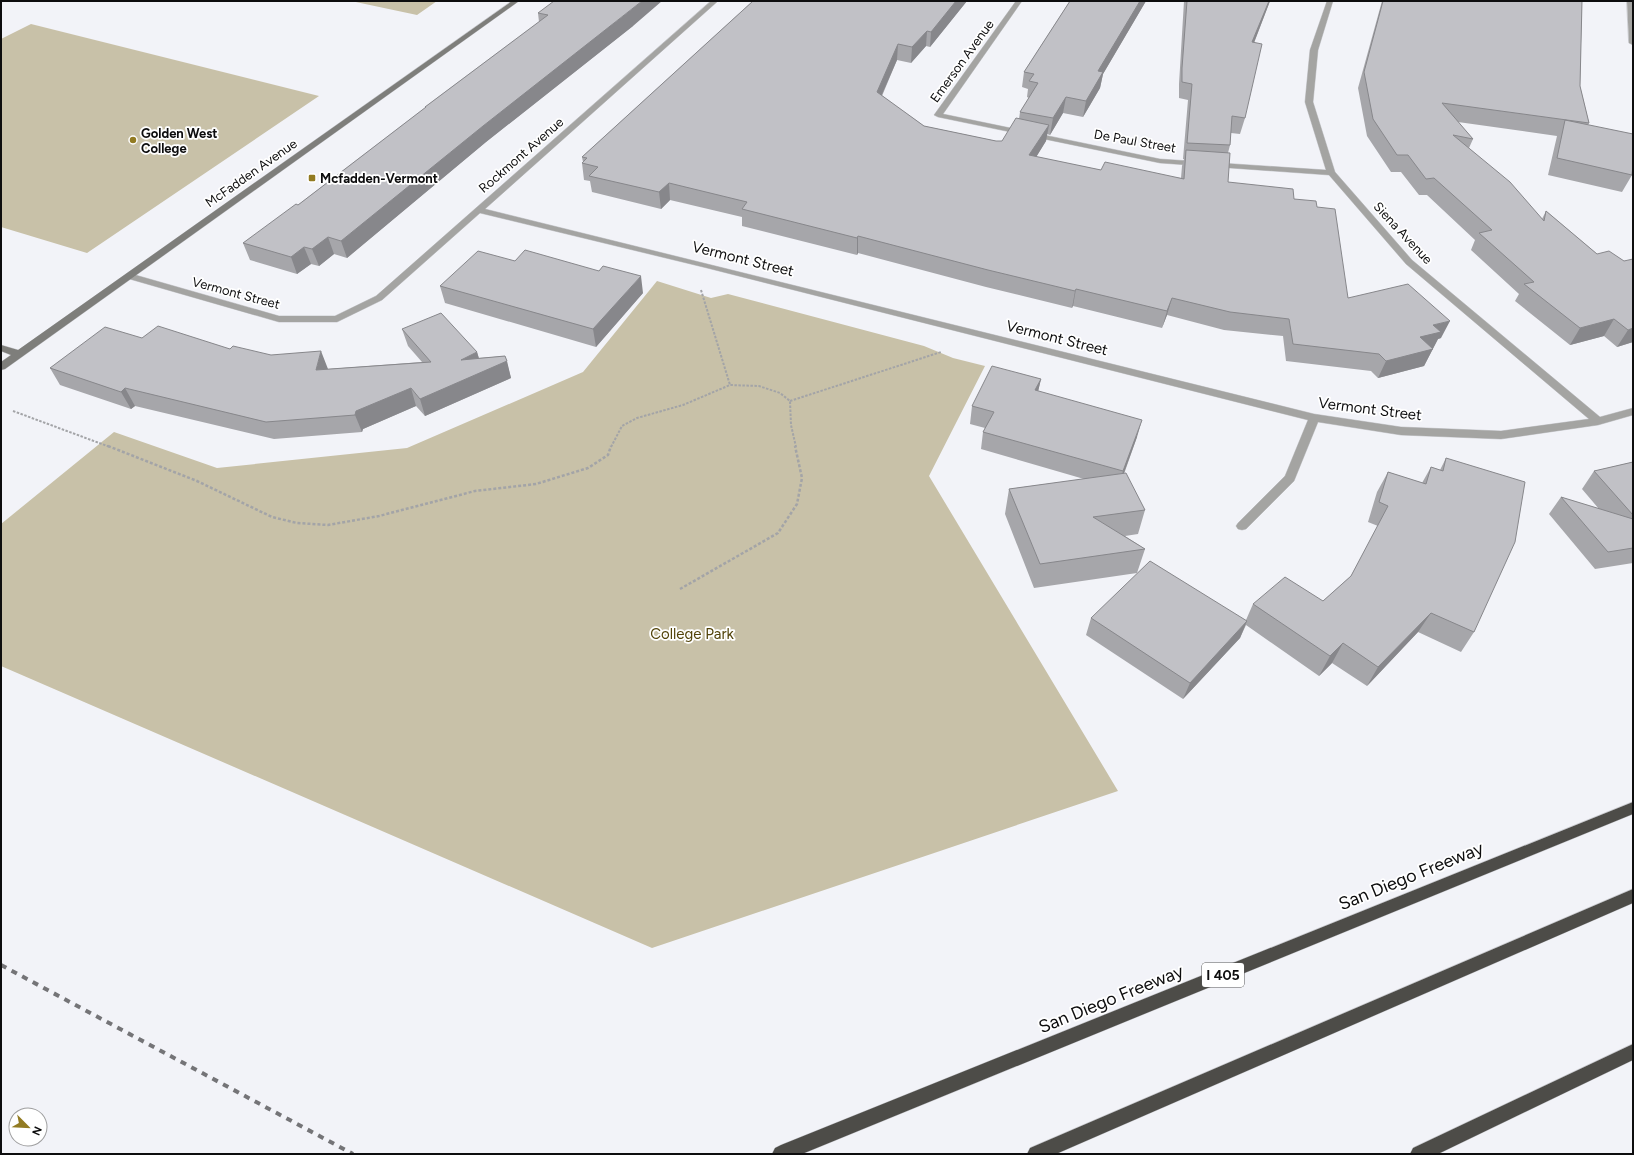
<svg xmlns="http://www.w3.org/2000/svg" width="1634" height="1155" viewBox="0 0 1634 1155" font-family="Figtree,sans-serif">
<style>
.green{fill:#c8c1a8}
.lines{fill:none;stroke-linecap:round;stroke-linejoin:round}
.street-casing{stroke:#cdced3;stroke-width:1}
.secondary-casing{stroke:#cdced3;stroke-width:1}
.highway-casing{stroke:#cdced3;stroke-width:1}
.path-far1{stroke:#a3a4a7;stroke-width:2;stroke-dasharray:2.5 1.5;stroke-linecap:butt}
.path{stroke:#a3a4a7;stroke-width:2.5;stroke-dasharray:3 2;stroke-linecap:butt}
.street{fill:#a4a4a2;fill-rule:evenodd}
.secondary{fill:#7e7e7b;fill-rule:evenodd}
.highway{fill:#4d4c48;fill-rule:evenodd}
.rail{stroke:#747477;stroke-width:4;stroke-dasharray:6 6;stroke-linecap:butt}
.wall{fill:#a6a6aa}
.shaded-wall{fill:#87878b}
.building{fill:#c1c1c6;stroke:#87878b}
.poi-dot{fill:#927b22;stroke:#fff;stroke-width:1.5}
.labels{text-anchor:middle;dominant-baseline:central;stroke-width:3.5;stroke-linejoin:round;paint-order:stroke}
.far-street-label{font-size:13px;fill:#0d0d0e;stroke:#fff}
.far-poi-label{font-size:13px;font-weight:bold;fill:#0d0d0e;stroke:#fff;text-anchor:start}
.shield{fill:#fff;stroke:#565656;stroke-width:1}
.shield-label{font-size:14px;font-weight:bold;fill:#0d0d0e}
.street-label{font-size:15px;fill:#0d0d0e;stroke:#fff}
.park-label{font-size:15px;fill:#524309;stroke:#fff}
.near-street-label{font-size:18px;fill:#0d0d0e;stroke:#fff}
</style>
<rect width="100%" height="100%" fill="#f2f3f8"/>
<path class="green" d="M 351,1 L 437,1 L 417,15 Z
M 31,24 L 319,96 L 87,253 L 1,227 L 1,39 Z
M 657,281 L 711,298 L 728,294 L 924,346 L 953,358 L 985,366 L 929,476 L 1118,791 L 652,948 L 1,666 L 1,524 L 114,432 L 217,468 L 407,448 L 583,372 Z"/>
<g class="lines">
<defs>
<path id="street" d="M 711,1 L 718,1 L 485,209 L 1314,414 L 1401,427 L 1501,431 L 1589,419 L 1406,264 L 1329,175 L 1160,163 L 938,117 L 934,115 L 1016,1 L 1022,1 L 943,114 L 1160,159 L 1326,170 L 1305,102 L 1310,50 L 1327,1 L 1333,1 L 1318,50 L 1313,102 L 1335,172 L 1412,260 L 1600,417 L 1633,408 L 1633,415 L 1598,425 L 1501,439 L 1401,435 L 1318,422 L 1294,481 L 1246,529 L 1242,530 L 1238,529 L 1236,526 L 1238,523 L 1285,476 L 1308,420 L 707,268 L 480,213 L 382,300 L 337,322 L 279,322 L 126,278 L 124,276 L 129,273 L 132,274 L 279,316 L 335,316 L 376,296 Z
M 1627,1 L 1633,1 L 1633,45 L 1629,43 Z"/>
<path id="secondary" d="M 512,1 L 519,1 L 5,369 L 1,370 L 1,362 L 11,355 L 1,351 L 1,345 L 18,350 Z"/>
<path id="highway" d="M 1633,802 L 1633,814 L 802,1154 L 772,1154 L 775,1148 L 781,1145 Z
M 1633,889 L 1633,903 L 1056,1154 L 1027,1154 L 1030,1148 Z
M 1633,1044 L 1633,1060 L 1438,1154 L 1410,1154 L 1413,1148 Z"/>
</defs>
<use href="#street" class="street-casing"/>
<use href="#secondary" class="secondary-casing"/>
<use href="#highway" class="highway-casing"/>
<path class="path-far1" d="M 701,290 L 730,385
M 790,401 L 941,352
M 13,411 L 110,447
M 611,447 L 622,426 L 637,418 L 683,405 L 730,385 L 759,386 L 780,393 L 790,401 L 791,425 L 796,447"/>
<path class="path" d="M 108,446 L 197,481 L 272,517 L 297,523 L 328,525 L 379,516 L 475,491 L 536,484 L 588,468 L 608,455 L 611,446
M 680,589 L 778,533 L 797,504 L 802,478 L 795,446"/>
<use href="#street" class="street"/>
<use href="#secondary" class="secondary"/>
<use href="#highway" class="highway"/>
<path class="rail" d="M 1,965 L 353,1154"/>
</g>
<path class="wall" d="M 753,1 L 967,1 L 930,47 L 926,46 L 911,63 L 897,60 L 882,96 L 924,126 L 996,141 L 1002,141 L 1019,119 L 1020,112 L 1029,98 L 1027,97 L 1028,89 L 1022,87 L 1024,72 L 1070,1 L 1146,1 L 1103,74 L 1100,88 L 1083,117 L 1063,113 L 1050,135 L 1047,134 L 1046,141 L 1036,157 L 1101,170 L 1181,178 L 1182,166 L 1184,159 L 1183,159 L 1188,100 L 1179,98 L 1179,84 L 1184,1 L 1270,1 L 1254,43 L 1245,118 L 1240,134 L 1231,133 L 1230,145 L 1228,153 L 1228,182 L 1294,199 L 1317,207 L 1348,298 L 1441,338 L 1438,339 L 1424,366 L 1378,378 L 1371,371 L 1286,361 L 1283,336 L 1224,330 L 1167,315 L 1162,328 L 1073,306 L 1072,308 L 986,287 L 858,253 L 857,255 L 742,226 L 742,217 L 670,200 L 661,209 L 592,192 L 590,181 L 584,180 L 582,163 L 583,162 L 582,157 Z
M 1382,1 L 1582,1 L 1580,86 L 1589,123 L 1588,125 L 1632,175 L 1622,192 L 1548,175 L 1557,136 L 1458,122 L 1473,139 L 1469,148 L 1542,219 L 1546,211 L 1597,254 L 1633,342 L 1617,347 L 1604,336 L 1570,345 L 1515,301 L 1519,294 L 1471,250 L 1475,240 L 1427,195 L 1419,195 L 1401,172 L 1391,172 L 1367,136 L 1358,88 Z
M 538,13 L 633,26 L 486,142 L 347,258 L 334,254 L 319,266 L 311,264 L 297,274 L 250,260 L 243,243 L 298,205 L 425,108 L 425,107 L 539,22 Z
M 440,286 L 643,293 L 596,347 L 445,303 Z
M 402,329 L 477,352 L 479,358 L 505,356 L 511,378 L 425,416 L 416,406 L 363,429 L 362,432 L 274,439 L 135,406 L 131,409 L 60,385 L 50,368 L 142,338 L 230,349 L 328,369 L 422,362 L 408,346 Z
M 1041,379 L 1038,391 L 1137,437 L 1124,474 L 1145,510 L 1138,534 L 1125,536 L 1145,549 L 1137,573 L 1034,588 L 1005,514 L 1009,489 L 1084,479 L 981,449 L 983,432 L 985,428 L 970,424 L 972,406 Z
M 1446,458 L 1474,632 L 1461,652 L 1418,632 L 1367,686 L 1332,663 L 1319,676 L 1246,625 L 1240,638 L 1183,699 L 1086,635 L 1091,618 L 1246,620 L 1253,604 L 1323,601 L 1351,576 L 1378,526 L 1368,522 L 1377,492 L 1388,472 L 1422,483 L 1431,467 L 1440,470 Z
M 1633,462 L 1633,563 L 1595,569 L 1549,514 L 1561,497 L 1599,509 L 1582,489 L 1594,471 Z"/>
<path class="shaded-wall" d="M 642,1 L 662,1 L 633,26 L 486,142 L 347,258 L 341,241 L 483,126 Z
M 956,1 L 967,1 L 930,47 L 931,32 Z
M 1140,1 L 1146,1 L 1103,74 L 1100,88 L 1083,117 L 1086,101 L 1098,71 Z
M 1269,1 L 1270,1 L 1248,58 L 1252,42 Z
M 927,31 L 926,46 L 911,63 L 912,47 Z
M 898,44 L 897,60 L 876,108 L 877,92 Z
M 1066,97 L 1063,113 L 1050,135 L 1053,118 Z
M 1049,125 L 1046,141 L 1027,172 L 1029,155 Z
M 669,183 L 670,200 L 661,209 L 659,192 Z
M 858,236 L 858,253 L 857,255 L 857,238 Z
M 328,237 L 334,254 L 319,266 L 312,249 Z
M 304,247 L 311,264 L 297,274 L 291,257 Z
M 641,276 L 643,293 L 596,347 L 593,329 Z
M 1076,289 L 1073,306 L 1072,308 L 1075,291 Z
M 1172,298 L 1167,315 L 1162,328 L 1167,311 Z
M 1614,319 L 1604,336 L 1570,345 L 1580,328 Z
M 1450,321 L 1441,338 L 1438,339 L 1424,366 L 1378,378 L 1386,361 L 1420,337 L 1433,325 Z
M 1633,328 L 1633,342 L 1617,347 L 1628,330 Z
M 321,351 L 328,369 L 323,388 L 316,370 Z
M 477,352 L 482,370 L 461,360 Z
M 507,361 L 511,378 L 425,416 L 420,399 Z
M 1041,379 L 1037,396 L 1035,390 Z
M 125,388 L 135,406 L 131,409 L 121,392 Z
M 411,388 L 416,406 L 363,429 L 362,432 L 355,415 L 356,411 Z
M 1142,420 L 1137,437 L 1118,489 L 1123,471 Z
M 1431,613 L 1418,632 L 1367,686 L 1378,667 Z
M 1247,621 L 1240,638 L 1183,699 L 1190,683 Z
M 1343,643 L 1332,663 L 1319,676 L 1330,656 Z"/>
<path class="building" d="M 554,1 L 642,1 L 483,126 L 341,241 L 328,237 L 312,249 L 304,247 L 291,257 L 243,243 L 296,204 L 298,205 L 426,107 L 425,107 L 548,15 L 538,13 Z
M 753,1 L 956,1 L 931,32 L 927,31 L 912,47 L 898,44 L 877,92 L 924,126 L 996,141 L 1002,141 L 1016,118 L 1049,125 L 1029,155 L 1101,170 L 1105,162 L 1184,179 L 1186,150 L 1230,153 L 1228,182 L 1293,189 L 1294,199 L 1316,201 L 1317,207 L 1335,209 L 1348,298 L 1408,284 L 1450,321 L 1433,325 L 1441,332 L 1420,337 L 1433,349 L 1386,361 L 1379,354 L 1293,344 L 1289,319 L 1230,312 L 1172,298 L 1167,311 L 1076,289 L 1075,291 L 988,270 L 858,236 L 857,238 L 742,209 L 747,202 L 669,183 L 659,192 L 589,176 L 598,167 L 582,163 L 587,158 L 582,157 Z
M 1070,1 L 1140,1 L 1098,71 L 1103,72 L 1086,101 L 1066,97 L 1053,118 L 1020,112 L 1038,83 L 1029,81 L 1034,74 L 1024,72 Z
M 1187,1 L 1269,1 L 1252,42 L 1262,44 L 1245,118 L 1232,116 L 1230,145 L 1187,143 L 1192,84 L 1182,82 L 1182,68 Z
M 1383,1 L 1582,1 L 1580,86 L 1589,123 L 1442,103 L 1473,139 L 1453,135 L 1510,182 L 1544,221 L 1546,211 L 1597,254 L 1609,251 L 1624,261 L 1633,259 L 1633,328 L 1628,330 L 1614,319 L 1580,328 L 1524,284 L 1534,282 L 1479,233 L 1492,230 L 1434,178 L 1426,179 L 1408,155 L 1397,155 L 1373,119 L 1364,72 Z
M 1565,120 L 1633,134 L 1633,165 L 1632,175 L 1557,158 Z
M 525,250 L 599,271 L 603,266 L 641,276 L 593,329 L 440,286 L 478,251 L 515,261 Z
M 441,313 L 477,352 L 461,360 L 505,356 L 507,361 L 420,399 L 411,388 L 356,411 L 355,415 L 266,422 L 125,388 L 121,392 L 50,368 L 105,327 L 142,338 L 158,326 L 230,349 L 233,346 L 271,355 L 321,351 L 316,370 L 431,362 L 402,329 Z
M 992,366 L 1041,379 L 1035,390 L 1142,420 L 1123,471 L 983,432 L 994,412 L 972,406 Z
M 1446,458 L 1525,482 L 1515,542 L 1474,632 L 1431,613 L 1378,667 L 1343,643 L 1330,656 L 1253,604 L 1285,577 L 1323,601 L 1351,576 L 1388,506 L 1379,502 L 1388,472 L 1426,484 L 1431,467 L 1443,471 Z
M 1633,462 L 1633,515 L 1594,471 Z
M 1126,473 L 1145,510 L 1093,517 L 1145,549 L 1040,564 L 1009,489 Z
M 1561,497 L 1633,519 L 1633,548 L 1608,552 Z
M 1150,561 L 1247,621 L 1190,683 L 1091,618 Z"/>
<g class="poi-dot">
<circle cx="133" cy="140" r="4"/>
<rect x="308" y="174" width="8" height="8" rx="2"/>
</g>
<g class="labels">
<g class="far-street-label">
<text transform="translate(962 61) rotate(-54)">Emerson Avenue</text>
<text transform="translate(1135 141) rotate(10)">De Paul Street</text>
<text transform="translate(521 155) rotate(-41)">Rockmont Avenue</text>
<text transform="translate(251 173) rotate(-35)">McFadden Avenue</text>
<text transform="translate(1403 233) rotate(47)">Siena Avenue</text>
<text transform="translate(236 293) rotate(15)">Vermont Street</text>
</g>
<g class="far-poi-label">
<text x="141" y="133">Golden West<tspan x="141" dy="15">College</tspan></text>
<text x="320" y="178">Mcfadden-Vermont</text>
</g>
<rect class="shield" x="1202" y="963" width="42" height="24" rx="3"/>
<g class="shield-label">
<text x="1223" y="975">I 405</text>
</g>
<g class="street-label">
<text transform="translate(743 259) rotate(14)">Vermont Street</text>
<text transform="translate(1057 338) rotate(14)">Vermont Street</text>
<text transform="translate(1370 409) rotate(7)">Vermont Street</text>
</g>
<g class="park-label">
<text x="692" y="634">College Park</text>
</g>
<g class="near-street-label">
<text transform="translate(1411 876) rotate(-22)">San Diego Freeway</text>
<text transform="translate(1111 999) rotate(-22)">San Diego Freeway</text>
</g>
</g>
<rect width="1634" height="1155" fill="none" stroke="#0d0d0e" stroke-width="4"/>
<g transform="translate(28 1127) rotate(114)"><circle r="19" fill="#ffffff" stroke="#9e9e9f"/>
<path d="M0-3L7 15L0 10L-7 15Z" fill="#927b22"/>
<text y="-6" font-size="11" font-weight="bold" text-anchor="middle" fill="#0d0d0e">N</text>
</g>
</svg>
